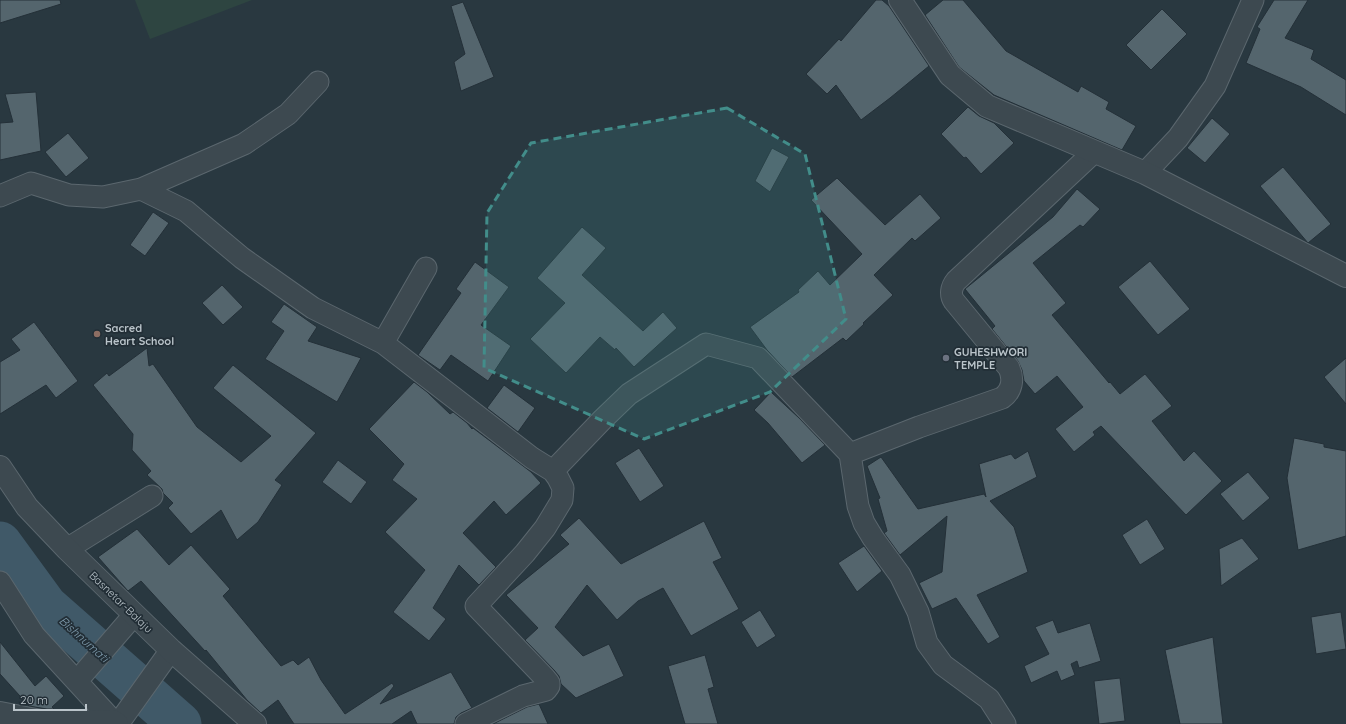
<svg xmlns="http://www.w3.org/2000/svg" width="1346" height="724" viewBox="0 0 1346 724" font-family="Quicksand,sans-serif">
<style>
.green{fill:#2e4541}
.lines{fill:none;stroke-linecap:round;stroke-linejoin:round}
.river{stroke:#405968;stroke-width:43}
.building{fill:#54656d;stroke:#243038}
.minor-casing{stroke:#5b676e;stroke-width:23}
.tertiary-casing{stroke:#5b676e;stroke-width:24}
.minor{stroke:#3d4950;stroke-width:21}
.tertiary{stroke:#3d4950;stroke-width:22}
.marked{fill:#428d8a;fill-opacity:0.2;stroke:#428d8a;stroke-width:3;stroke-dasharray:8 5;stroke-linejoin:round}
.education-dot{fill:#8d6e63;stroke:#222e36;stroke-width:1.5}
.worship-dot{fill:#6b7280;stroke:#222e36;stroke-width:1.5}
.labels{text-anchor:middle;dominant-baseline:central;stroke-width:3.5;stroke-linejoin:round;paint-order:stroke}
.poi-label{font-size:11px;font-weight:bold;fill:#bac4ca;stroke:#222e36;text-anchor:start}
.street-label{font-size:11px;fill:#bac4ca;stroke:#222e36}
.water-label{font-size:12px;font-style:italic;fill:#7d99aa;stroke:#222e36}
</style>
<rect width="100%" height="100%" fill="#293840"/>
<path class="green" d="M 135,0 L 252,0 L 150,39 Z"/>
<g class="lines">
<path class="river" d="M 0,543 L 46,606 L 180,724"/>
</g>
<path class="building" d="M 0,0 L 60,0 L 61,4 L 0,23 Z
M 876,0 L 882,0 L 889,6 L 929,66 L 890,98 L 861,120 L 836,85 L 827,94 L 806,74 L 839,39 L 841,41 Z
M 943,0 L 963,0 L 1006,51 L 1078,92 L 1081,86 L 1109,102 L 1106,109 L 1136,126 L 1122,150 L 994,95 L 959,67 L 925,15 Z
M 1274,0 L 1308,0 L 1285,38 L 1314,50 L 1311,59 L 1346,80 L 1346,115 L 1301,87 L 1246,63 L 1260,29 L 1257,27 Z
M 463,2 L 494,77 L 461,91 L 454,62 L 465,54 L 451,6 Z
M 1162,9 L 1187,34 L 1151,70 L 1126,45 Z
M 36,92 L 41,151 L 0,160 L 0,123 L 13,122 L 5,94 Z
M 968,107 L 979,116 L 994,123 L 1014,143 L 981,174 L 966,157 L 964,158 L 941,134 Z
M 1212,118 L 1230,134 L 1205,163 L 1187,148 Z
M 68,133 L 89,158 L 66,177 L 45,152 Z
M 772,148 L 789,157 L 770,192 L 755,181 Z
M 1283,167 L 1331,224 L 1308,243 L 1260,186 Z
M 837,178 L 885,225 L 920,194 L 941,218 L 915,241 L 912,238 L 874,275 L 893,295 L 863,323 L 864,324 L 846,341 L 843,338 L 792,377 L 767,350 L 750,327 L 799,292 L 798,290 L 818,271 L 830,285 L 862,254 L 811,200 Z
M 1077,189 L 1100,209 L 1083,227 L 1080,225 L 1033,263 L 1066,303 L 1052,315 L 1109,383 L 1110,382 L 1120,394 L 1145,374 L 1172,406 L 1152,421 L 1184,461 L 1194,451 L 1222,481 L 1186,515 L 1101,426 L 1093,432 L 1095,435 L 1074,452 L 1055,429 L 1083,407 L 1057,376 L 1035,394 L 1024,381 L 1022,370 L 1018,361 L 992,329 L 995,326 L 965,289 L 1053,217 Z
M 153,212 L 169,223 L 145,256 L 130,245 Z
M 582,227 L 606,248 L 582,275 L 643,331 L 663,312 L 677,328 L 634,367 L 616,348 L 615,350 L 600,337 L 566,373 L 530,339 L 565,303 L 537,278 Z
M 1150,261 L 1190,309 L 1158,335 L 1118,287 Z
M 475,262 L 509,287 L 481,325 L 511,346 L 488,381 L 451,355 L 440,370 L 418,355 L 461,293 L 456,289 Z
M 222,285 L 243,307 L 223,325 L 202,303 Z
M 284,304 L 317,327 L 308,341 L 361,358 L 337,402 L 265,359 L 284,331 L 271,322 Z
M 34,322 L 78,381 L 56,398 L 46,385 L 0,414 L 0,362 L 20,350 L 11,339 Z
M 147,348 L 149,366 L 153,364 L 197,427 L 241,462 L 271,436 L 213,388 L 233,365 L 316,433 L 275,480 L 282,485 L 258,522 L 237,540 L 221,510 L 191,534 L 168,508 L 173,503 L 163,493 L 162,489 L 147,475 L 151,471 L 132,450 L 133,434 L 93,385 L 107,373 L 109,376 Z
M 1346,358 L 1346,404 L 1324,377 Z
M 414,382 L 427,392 L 450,414 L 453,412 L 467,423 L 472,429 L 473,428 L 531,472 L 541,483 L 506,515 L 494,501 L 463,533 L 496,567 L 479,585 L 459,565 L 433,608 L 446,619 L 429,641 L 393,612 L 425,570 L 385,532 L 417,499 L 392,480 L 404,464 L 369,429 Z
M 504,385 L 535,408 L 518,432 L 487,408 Z
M 771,392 L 799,418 L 825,445 L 802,463 L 768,423 L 754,410 Z
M 1294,438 L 1324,444 L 1324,447 L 1346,451 L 1346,536 L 1298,550 L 1287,478 Z
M 639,448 L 664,486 L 640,502 L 615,463 Z
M 1028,451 L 1037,477 L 990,501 L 1014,527 L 1028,572 L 977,595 L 1000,637 L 988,644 L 956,598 L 932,609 L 919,583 L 942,572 L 947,516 L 900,555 L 884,533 L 887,531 L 878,499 L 880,498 L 867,466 L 881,457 L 918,509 L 984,494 L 986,497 L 979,464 L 1011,454 L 1015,459 Z
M 338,460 L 367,482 L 351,504 L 322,482 Z
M 1248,472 L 1270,498 L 1243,521 L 1220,494 Z
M 579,518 L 621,564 L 704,521 L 722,558 L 713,562 L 739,609 L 691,636 L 663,588 L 638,601 L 617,620 L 587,585 L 555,627 L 583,656 L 609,644 L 624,676 L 576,698 L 561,684 L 559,676 L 554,670 L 525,640 L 538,628 L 506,595 L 569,544 L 560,535 Z
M 1147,519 L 1165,549 L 1140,565 L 1122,535 Z
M 137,529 L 169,565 L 191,545 L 230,589 L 223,596 L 281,666 L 293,660 L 298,665 L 309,657 L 321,680 L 345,714 L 392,683 L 394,686 L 380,704 L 451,672 L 472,708 L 461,713 L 456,717 L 454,724 L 417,724 L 411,711 L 392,724 L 294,724 L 278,700 L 261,713 L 247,700 L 206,650 L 205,651 L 141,581 L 128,591 L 98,557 Z
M 1242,538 L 1259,559 L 1221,586 L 1219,549 Z
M 864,546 L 882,571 L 857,592 L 838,563 Z
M 760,610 L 776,636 L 757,648 L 741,622 Z
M 1341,612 L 1346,649 L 1316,654 L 1311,617 Z
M 1053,620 L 1058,633 L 1090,623 L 1101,661 L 1079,668 L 1077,661 L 1071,664 L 1075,675 L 1061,681 L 1057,671 L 1031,683 L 1024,666 L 1049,654 L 1035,627 Z
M 1213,637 L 1223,724 L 1180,724 L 1165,650 Z
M 0,642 L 35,686 L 46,676 L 64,696 L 52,707 L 54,709 L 47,709 L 29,706 L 0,674 Z
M 705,655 L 714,687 L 708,689 L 718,724 L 685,724 L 668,666 Z
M 1120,678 L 1125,721 L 1099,724 L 1094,681 Z
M 539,704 L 548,724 L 493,724 L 527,707 Z"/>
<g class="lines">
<defs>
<path id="minor" d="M 1145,173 L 1178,138 L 1215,86 L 1253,0
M 141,189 L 244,144 L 288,114 L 318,82
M 0,196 L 31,183 L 69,195 L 103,197 L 141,189 L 186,211 L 242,258 L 313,308 L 383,343 L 532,458 L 553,471 L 558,478 L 563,488 L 562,500 L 545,528 L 525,553 L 476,606 L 545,678 L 549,683 L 549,686 L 546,690 L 523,696 L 466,724
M 383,343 L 426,268
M 850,454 L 858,506 L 864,523 L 873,538 L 900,575 L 918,612 L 927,643 L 943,665 L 989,699 L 1005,724
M 553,471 L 603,419 L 629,394 L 706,344 L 758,358 L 850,454 L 919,427 L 1002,398 C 1012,391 1014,379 1009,368 L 954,301 C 950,295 951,287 956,281 L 1094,152
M 67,549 L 152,496
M 0,582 L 34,635 L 113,721
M 77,681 L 134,615
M 118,724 L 171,650"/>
<path id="tertiary" d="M 900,0 L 950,75 L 987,106 L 1145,173 L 1346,276
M 0,467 L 27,507 L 67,549 L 171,650 L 255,724
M 0,713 L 46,722 L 113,721 L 117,724"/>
</defs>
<use href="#minor" class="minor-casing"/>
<use href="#tertiary" class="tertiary-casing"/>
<use href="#minor" class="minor"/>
<use href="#tertiary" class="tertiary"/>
</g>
<path class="marked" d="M 727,108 L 805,154 L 846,319 L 770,392 L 644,439 L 484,368 L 487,213 L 531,143 Z"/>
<circle class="education-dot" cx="97" cy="334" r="4"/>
<circle class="worship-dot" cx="946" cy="358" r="4"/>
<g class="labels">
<g class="poi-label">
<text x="105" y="328">Sacred<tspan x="105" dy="13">Heart School</tspan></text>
<text x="954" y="352">GUHESHWORI<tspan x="954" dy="13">TEMPLE</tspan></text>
</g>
<g class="street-label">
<text transform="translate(121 602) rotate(44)">Basnetar-Balaju</text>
</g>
<g class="water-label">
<text transform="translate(84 639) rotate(42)">Bishnumati</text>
</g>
</g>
<path d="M14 704v6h72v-6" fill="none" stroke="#bac4ca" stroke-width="2"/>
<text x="20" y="704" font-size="12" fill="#bac4ca" stroke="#222e36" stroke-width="3" paint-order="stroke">20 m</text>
</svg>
